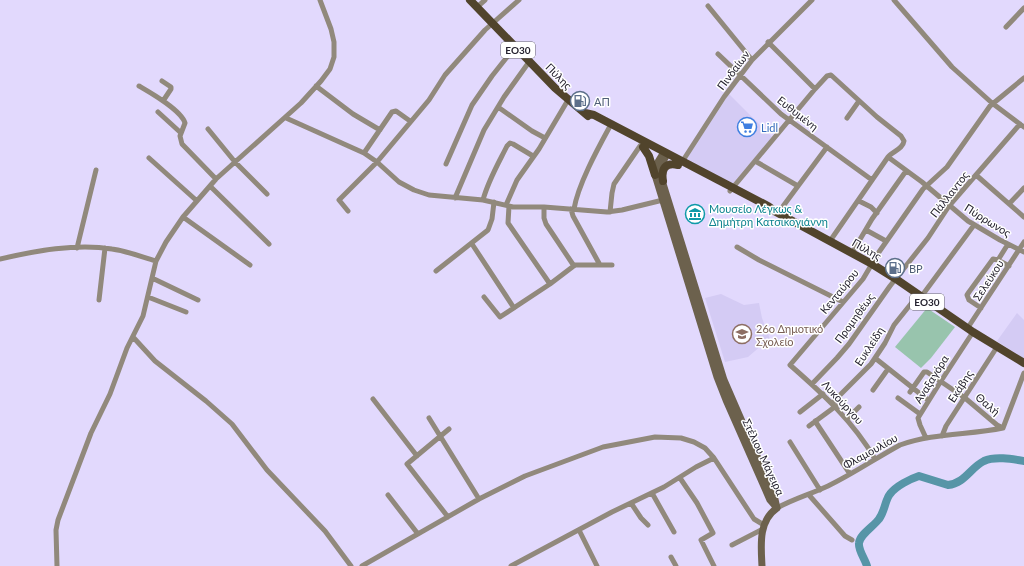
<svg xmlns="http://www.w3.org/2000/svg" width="1024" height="566" viewBox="0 0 1024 566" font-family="Lato,sans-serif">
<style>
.built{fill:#d4cbf4}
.green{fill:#98c4ad}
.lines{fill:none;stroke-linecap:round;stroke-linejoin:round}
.river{stroke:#5795a7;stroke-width:8}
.street{stroke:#91897c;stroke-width:5}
.secondary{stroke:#6c614d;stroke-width:7}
.primary{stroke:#51442c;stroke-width:8}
.labels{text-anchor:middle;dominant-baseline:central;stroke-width:3;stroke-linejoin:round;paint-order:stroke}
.shield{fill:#fff;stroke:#67656e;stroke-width:1}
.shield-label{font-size:10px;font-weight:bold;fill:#262330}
.street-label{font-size:11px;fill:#262330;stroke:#fff}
.service-label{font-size:11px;fill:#4e5e75;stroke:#fff;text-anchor:start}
.shop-label{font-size:11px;fill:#366cbe;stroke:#fff;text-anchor:start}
.culture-label{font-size:11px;fill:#0d838f;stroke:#fff;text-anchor:start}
.education-label{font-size:11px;fill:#785e54;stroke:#fff;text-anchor:start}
</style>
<rect width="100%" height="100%" fill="#e2d9fd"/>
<path class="built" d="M 729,94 L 772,137 L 733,184 L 686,160 Z
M 721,294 L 744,305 L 759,303 L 762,318 L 771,342 L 762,345 L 748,357 L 725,362 L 705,298 Z
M 1017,313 L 1024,320 L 1024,359 L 997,341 Z"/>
<path class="green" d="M 927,308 L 955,327 L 931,358 L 921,368 L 895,347 Z"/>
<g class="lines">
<path class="river" d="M 867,566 C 865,559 858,550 859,543 C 860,534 874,526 879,519 C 885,511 885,500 890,494 C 896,486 910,479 919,476 L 948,485 C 965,483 970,468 984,461 C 995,456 1012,459 1024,461"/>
<path class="street" d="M 894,0 L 952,67 L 992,103 L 1024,127
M 708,6 L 752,60
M 477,7 L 485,0
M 1006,27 L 1024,8
M 768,42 L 815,89
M 718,54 L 781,114 L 872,180
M 162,81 L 171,87 L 171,89 L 163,101
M 139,86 C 151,93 181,110 185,123 L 180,136 L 182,144 L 216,179
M 316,86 L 353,114 L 380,130
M 498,107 L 532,131 L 545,138
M 158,112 L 181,133
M 286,118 L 364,153 L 377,162 L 399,182 L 414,190 L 429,195 L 483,200 L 513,207 L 544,207 L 607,212 L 622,210 L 663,200
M 847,118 L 859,101
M 208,129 L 235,162 L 267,194
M 364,153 L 392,112 L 396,111 L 410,121
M 888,157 L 922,182 L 968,221 L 1000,240 L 1024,252
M 149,158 L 197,201
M 755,161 L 798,186
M 682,162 L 724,97 L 752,60 L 812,0
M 446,164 L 472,105 L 492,76 L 515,47
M 976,175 L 1024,217
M 210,186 L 269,244
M 730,191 L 815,89 L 827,76 L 831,75 L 877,117 L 901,136 L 904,141 C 903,149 893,151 888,157 L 830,241
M 455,198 L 484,130 L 504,97 L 529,62
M 483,200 C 488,181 498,164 507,146 L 510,143 L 513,144 L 533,156
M 859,201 L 871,207 L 877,213
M 1009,204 L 1024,188
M 506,205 L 517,180 L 539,149 L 568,100
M 509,206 L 508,223 L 550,284
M 544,207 L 544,218 L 546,224 L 574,266
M 571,209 L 573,216 L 600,265
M 574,209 C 578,185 597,150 609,128
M 348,211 L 339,200 L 377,162 L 429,100 L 445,75 L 485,30 L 519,0
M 610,212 L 612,193 L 614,184 L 640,146
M 778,213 L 827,147
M 183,217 L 250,265
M 866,230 L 886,241
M 472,244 L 514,308
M 737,247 L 759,260 L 843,302
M 77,248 L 96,170
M 852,253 L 872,219 L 906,171
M 0,259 C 35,251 76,243 112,249 C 127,251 142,257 156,261
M 998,260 L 1008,244
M 436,271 L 488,230 L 492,219 L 494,202
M 152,278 L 198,300
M 148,297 L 186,312
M 484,297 L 500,317 L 550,284 L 575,265 L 612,265
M 921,297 L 974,225
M 99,300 L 105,248
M 981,308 L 969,300 L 967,295 L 969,292 L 993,259 L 998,260 L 1009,266
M 967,329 L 1024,242
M 133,337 L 155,361 L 206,401 L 232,424 L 267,470 L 325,531 L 351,566
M 875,358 L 928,400
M 812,384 L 837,358 L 849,344 L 890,286 L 928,238 L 949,206 L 1020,124
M 873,390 L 888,369
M 910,392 L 924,372 L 927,372 L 965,398 L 997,425 L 1003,428
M 898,398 L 920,414
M 373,399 L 417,456
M 832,403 L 871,364 L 885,343 L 894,325 L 918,295
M 800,412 L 823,394
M 429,418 L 479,499
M 847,419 L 859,407
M 815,421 L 850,474
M 809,426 L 836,406
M 1003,428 L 1024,373
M 942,436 L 946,426 L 997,347
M 926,438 L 920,425 L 918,418 L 941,381 L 973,332
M 790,442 L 820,490
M 875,459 C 853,421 822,393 790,365 L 863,279 L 879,252 L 923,189 L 947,167 L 990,106 L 1024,78
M 680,478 L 697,503 L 713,533 L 701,540 L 714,566
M 652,493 L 674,532
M 388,495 L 418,534
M 809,495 L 845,536 L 852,540
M 631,503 L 641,518 L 648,525
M 777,508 C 793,499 811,494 828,486 C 853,474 876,458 900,445 C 933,433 969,435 1003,428
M 448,517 L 407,464 L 449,429
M 579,530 L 597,566
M 732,545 L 763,529
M 671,557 L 676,566
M 57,566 L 56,530 L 58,520 L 91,433 L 110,394 L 127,348 L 143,316 L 156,261 L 166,242 L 183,217 L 216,179 L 301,103 L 321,81 L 330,69 L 334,57 L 334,42 L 331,29 L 320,0
M 362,566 L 479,499 L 525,476 L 603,447 L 655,437 L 681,438 L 694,442 L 705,448 L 714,458 L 754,519 L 764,525
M 511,566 L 612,512 L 664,487 L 696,467 L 714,458"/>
<path class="secondary" d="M 664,152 L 656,165 L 655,175 L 717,377 L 726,400 L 770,500 L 777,508
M 667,154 L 661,166 L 660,174 L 724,380 L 774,495 L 777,508
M 762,566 C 761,546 758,521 777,508"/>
<path class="primary" d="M 470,0 L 555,88 L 588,116
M 585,113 L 594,115 L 768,206 L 776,212 L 872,264 L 896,279 L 973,332 L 1024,363
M 643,147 L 649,156 L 655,175
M 663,181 C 661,169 665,162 678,165"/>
</g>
<defs>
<symbol id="fuel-ring" viewBox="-11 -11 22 22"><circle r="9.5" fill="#fff" stroke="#5c6f8a" stroke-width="1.5"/><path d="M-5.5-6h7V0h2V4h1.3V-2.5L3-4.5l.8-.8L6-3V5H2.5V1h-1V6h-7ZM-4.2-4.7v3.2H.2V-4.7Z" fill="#5c6f8a"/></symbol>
<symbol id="supermarket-ring" viewBox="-11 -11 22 22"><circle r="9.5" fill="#fff" stroke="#3f7fe0" stroke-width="1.5"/><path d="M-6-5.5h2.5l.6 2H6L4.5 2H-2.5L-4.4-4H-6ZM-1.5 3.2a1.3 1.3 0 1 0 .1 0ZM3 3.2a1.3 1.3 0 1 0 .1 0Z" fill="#3f7fe0"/></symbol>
<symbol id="museum-ring" viewBox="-11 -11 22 22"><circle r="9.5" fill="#fff" stroke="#0f9aa8" stroke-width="1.5"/><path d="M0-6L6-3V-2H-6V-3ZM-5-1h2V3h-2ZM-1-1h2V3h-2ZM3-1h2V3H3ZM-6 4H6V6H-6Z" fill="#0f9aa8"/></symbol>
<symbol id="school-ring" viewBox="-11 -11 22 22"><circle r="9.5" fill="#fff" stroke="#8d6e63" stroke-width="1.5"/><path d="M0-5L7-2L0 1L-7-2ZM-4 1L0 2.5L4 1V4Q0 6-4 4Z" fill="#8d6e63"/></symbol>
</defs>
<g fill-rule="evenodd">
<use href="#fuel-ring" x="569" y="90" width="22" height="22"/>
<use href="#supermarket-ring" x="736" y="116" width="22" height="22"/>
<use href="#museum-ring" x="684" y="203" width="22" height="22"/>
<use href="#fuel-ring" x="884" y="257" width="22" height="22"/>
<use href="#school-ring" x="731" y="323" width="22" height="22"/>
</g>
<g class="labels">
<g class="shield">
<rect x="501" y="42" width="34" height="16" rx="3"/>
<rect x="910" y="294" width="34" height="16" rx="3"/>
</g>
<g class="shield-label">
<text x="518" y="50">ΕΟ30</text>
<text x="927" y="302">ΕΟ30</text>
</g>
<g class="street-label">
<text transform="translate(733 70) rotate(-53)">Πινδαίων</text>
<text transform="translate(559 76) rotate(45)">Πύλης</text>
<text transform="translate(798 113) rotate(38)">Ευθυμένη</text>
<text transform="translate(949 194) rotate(-52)">Πάλλαντος</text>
<text transform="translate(988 220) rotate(32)">Πύρρωνος</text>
<text transform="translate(867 249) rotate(30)">Πύλης</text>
<text transform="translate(988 280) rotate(-57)">Σελεύκου</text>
<text transform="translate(839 291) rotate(-51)">Κενταύρου</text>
<text transform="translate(854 318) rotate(-54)">Προμηθέως</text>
<text transform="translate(869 346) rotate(-57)">Ευκλείδη</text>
<text transform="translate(931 379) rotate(-58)">Αναξαγόρα</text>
<text transform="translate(960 386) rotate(-57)">Εκάβης</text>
<text transform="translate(843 402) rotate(47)">Λυκούργου</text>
<text transform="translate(988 404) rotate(40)">Θαλή</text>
<text transform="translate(870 451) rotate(-29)">Φλαμουλίου</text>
<text transform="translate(764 457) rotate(65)">Στέλιου Μάγειρα</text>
</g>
<g class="service-label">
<text x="594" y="101">ΑΠ</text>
<text x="909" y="268">BP</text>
</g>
<g class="shop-label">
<text x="761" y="127">Lidl</text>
</g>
<g class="culture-label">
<text x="709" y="208">Μουσείο Λέγκως &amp;<tspan x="709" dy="13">Δημήτρη Κατσικογιάννη</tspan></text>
</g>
<g class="education-label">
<text x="756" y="328">26ο Δημοτικό<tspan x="756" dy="13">Σχολείο</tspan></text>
</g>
</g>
</svg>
